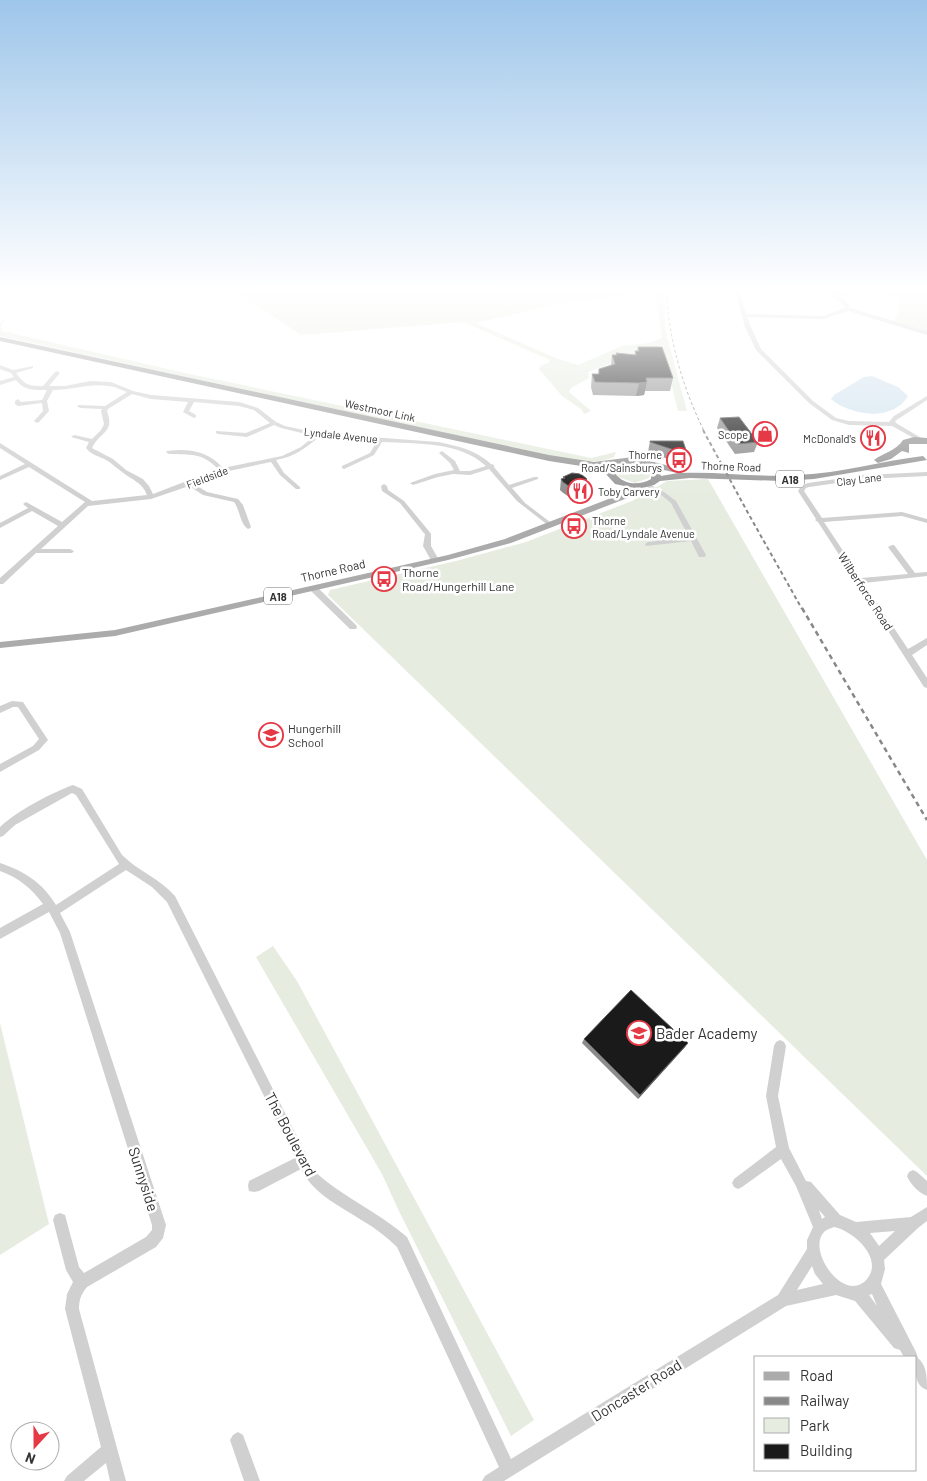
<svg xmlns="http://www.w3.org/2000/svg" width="927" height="1481" viewBox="0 0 927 1481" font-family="Barlow,sans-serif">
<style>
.green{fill:#e6ecdf;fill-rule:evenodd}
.water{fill:#cfe2ee}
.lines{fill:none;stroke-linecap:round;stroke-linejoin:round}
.minor{fill:#d0d0d0;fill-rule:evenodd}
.major{fill:#ababab;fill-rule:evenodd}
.highway{fill:#9a9a9a;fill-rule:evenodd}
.rail-far2{stroke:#888;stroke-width:1;stroke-dasharray:3 2.5;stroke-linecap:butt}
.rail-far1{stroke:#888;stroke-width:2;stroke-dasharray:4 3;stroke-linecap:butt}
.rail{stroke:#888;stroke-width:2.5;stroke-dasharray:5 4;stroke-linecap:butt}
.wall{fill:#8c8c8c}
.shaded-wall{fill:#5f5f5f}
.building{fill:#1a1a1a;stroke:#5f5f5f}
.labels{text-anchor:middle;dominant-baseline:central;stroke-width:5;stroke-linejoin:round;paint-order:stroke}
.far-street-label{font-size:11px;fill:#333;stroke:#fff}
.far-poi-label{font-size:11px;fill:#333;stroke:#fff;text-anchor:end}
.shield{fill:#fff;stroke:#707070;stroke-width:1}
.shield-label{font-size:11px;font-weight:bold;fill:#333}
.street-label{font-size:12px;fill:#333;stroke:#fff}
.poi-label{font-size:12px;fill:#333;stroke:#fff;text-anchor:start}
.near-poi-label{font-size:15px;fill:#333;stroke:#fff;text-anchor:start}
.near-street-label{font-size:15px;fill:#333;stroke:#fff}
</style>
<rect width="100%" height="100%" fill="#fff"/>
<path class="green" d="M 234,290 L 664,290 L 665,329 L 687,411 L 678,411 L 662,345 L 588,372 L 589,378 L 571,388 L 569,392 L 591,411 L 584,414 L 581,409 L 562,396 L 539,369 L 540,366 L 548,363 L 550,360 L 463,322 L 301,335 ZM 647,292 L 655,294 L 662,338 L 649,343 L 622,346 L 578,365 L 558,359 L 476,323 L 552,305 Z
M 882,290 L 927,290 L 927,331 L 894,321 L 899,310 L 899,301 Z
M 6,318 L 1,326 L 2,331 L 185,373 L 591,458 L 616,452 L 614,457 C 594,466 569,459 548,456 L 0,336 L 0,323 Z
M 632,463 L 646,467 L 650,474 L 649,478 L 635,483 L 619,477 L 616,471 L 618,467 Z
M 708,479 L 927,860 L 927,1176 L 328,595 L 330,590 L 456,561 L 526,542 L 632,501 L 667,481 Z
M 273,946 L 297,981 L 534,1420 L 511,1436 L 398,1209 L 382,1174 L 256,957 Z
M 0,1023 L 49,1224 L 0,1255 Z"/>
<path class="water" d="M 872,376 L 898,387 L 908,396 C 893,422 851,416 831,399 L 834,395 L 864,377 Z"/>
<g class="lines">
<path class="minor" d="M 735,290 L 739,290 L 746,314 L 823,316 L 845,308 L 844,305 L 824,290 L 829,290 L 833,293 L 871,291 L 873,292 L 873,293 L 837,295 L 848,303 L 850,308 L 927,331 L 927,335 L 848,311 L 823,319 L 747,317 L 751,327 L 761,349 L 813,401 L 836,418 L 849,421 L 889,422 L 894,416 L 927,396 L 927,400 L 895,421 L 896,423 L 923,439 L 923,441 L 919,441 L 892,426 L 849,425 L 832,420 L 809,403 L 756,350 L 745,327 Z
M 0,365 L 13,370 L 33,366 L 33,368 L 16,373 C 25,385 28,386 43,386 L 55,372 L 57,371 L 60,373 L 49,386 L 65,386 L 90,381 L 111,382 L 133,391 L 151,395 L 239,402 L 258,408 L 276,422 L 285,426 L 318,433 L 438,442 C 458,446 476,450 491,464 L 494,465 L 494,467 L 509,485 L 534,477 L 538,477 L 538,479 L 512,488 L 525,503 L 554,525 L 553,526 L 549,526 L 517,501 L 489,469 L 470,475 L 453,474 L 438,477 L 413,485 L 410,483 L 435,474 L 454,470 L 450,463 L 439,453 L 442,451 L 455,461 L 460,471 L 470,471 L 486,466 C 459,441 417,444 382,442 L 374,455 L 344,469 L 342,468 L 342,466 L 370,453 L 377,441 L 319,437 C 306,448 294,457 276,460 L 284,473 L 300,487 L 300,489 L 296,489 L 280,475 L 271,462 L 224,472 L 194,484 L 207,492 L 238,499 L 243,505 L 251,527 L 250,528 L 248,529 C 240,524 240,510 234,502 L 203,495 L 189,486 L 151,499 L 88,506 L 41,549 L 70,549 L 74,551 L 72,553 L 36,553 L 3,584 L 0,584 L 0,578 L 58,526 L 32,511 L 0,528 L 0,523 L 28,508 L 23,504 L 26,502 L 62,522 L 85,502 L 29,467 L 0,480 L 0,476 L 25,464 L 0,448 L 0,443 L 92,501 L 147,495 C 142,482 132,480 122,472 C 116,468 112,463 106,460 C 99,456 91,455 86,448 L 89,442 L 71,437 L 74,435 L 92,439 L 101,430 L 104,424 L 101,411 L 102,409 L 80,408 L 77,406 L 78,405 L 105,406 L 127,392 C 121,390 114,386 108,386 C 89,383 72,390 53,390 L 47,401 L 49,411 L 39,422 L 37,423 L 34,421 L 43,411 L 42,403 L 18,406 L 15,404 L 15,401 L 18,399 L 21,402 L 42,400 L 47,390 C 35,390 24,391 16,380 L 0,385 L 0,381 L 14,377 L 11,373 L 0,369 ZM 132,394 L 151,399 L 188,402 L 183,412 L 194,418 L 196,417 L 196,415 L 189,411 L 194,402 L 239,406 L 254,410 L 270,423 L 246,433 L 216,431 L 216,433 L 218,434 L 247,437 L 274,425 L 281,428 L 314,436 L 301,447 L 282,456 L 223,468 C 208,451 189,448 167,451 L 166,452 L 169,454 C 190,455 202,452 218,469 L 153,494 L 149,486 L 143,479 L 126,470 L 113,459 L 92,448 C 100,431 115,433 107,411 L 108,409 Z
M 927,472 L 927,476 L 865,479 L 809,487 L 806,488 L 804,491 L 822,518 L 902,512 L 927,519 L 927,523 L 902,516 L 824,522 L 861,578 L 908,574 L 888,547 L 892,545 L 894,545 L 915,573 L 927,572 L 927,576 L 864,583 L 908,649 L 927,638 L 927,645 L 912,655 L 927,678 L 927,688 L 924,687 L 818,522 L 815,520 L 816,519 L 798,491 L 801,486 L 808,483 L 865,475 Z
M 647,483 L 664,492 L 676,501 L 706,555 L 705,557 L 699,557 L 691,541 L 646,546 L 645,544 L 648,542 L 689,537 L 671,503 L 660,494 L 645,486 L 645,484 Z
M 384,484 L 387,486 L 388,490 L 404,501 L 428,530 L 431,534 L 431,546 L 439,560 L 438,562 L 432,562 L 423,546 L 425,534 L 423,532 L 400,503 L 382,491 L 381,486 Z
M 310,586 L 316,586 L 356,625 L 357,627 L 356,629 L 350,629 L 310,590 Z
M 12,701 L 23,702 L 48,740 L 39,750 L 0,772 L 0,764 L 33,746 L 39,739 L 18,707 L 13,707 L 0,713 L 0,706 Z
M 73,785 L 82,789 L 122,855 C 138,871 159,878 175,896 L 315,1172 C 343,1197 378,1212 407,1237 L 511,1459 L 778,1295 L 807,1249 L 807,1240 L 813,1227 L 796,1186 L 781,1159 L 742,1187 L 738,1189 L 734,1187 L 732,1183 L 734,1179 L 776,1147 L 766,1096 L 774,1046 L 776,1042 L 780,1040 L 784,1042 L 786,1046 L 778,1096 L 789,1148 L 806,1181 L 811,1182 L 840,1215 L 856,1222 L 911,1217 L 927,1207 L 927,1221 L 918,1228 L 884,1260 L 885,1269 L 881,1284 L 916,1352 L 918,1358 C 927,1365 927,1379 927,1390 C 913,1385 916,1370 916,1357 L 904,1357 L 900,1350 L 894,1348 L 855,1301 L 836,1295 L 786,1306 L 504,1481 L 482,1481 L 485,1476 L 499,1467 L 397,1247 C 387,1237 375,1228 363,1221 C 340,1206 313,1194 301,1169 L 259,1191 L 254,1192 L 249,1191 L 248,1186 L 249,1181 L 295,1158 L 167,902 L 152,887 L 126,870 L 60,913 L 70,932 L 166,1225 L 163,1238 L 156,1247 L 87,1287 C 81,1294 79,1300 79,1309 L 126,1481 L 110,1481 L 106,1463 L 84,1481 L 64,1481 L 67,1476 L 101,1447 L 65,1309 L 67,1294 L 73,1282 L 66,1270 L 53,1220 L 55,1215 L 60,1213 L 65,1215 L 79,1267 L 84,1273 L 146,1237 L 152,1230 L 152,1225 L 60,933 L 49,912 L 0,939 L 0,928 L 43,904 C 31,888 19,878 0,871 L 0,863 C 24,871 43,883 56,905 L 119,864 L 76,795 L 72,793 L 15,825 L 3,836 L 0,837 L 0,827 C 17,811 51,793 73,785 ZM 819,1210 L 825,1217 L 822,1219 ZM 834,1227 C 854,1231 884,1259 867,1279 C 845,1305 806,1251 824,1232 C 826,1230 831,1228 834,1227 ZM 895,1231 L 879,1246 L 870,1233 ZM 812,1266 L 815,1274 L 823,1284 L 797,1290 ZM 872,1294 L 877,1306 L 869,1295 Z
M 913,1170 L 917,1172 L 927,1181 L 927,1196 C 919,1193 910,1184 907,1176 L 909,1172 Z
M 238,1432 L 243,1435 L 260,1481 L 244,1481 L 230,1440 L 233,1435 Z"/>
<path class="major" d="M 642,483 L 645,483 L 649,485 L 630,497 L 511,543 L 448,560 L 115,636 L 0,648 L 0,642 L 115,630 L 448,555 L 505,539 L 624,493 Z"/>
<path class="highway" d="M 0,337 L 549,455 L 594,462 L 633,457 L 682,469 L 684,471 L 681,473 C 720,471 759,478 799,475 C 841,473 881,461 923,456 L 927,460 L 814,479 L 781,481 L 690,478 L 660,481 L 654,485 L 638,489 L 615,484 L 605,473 L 607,466 L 594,468 L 549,461 L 0,341 ZM 633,463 L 647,467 L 651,472 L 651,479 C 639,486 623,485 615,473 L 616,467 ZM 659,469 L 678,473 L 661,476 Z
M 914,437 L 927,438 L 927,444 L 909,444 L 909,453 L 902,451 L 891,459 L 878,463 L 874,460 C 883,453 896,451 903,440 Z"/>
<path class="rail-far2" d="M 666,290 C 669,340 682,386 704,431"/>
<path class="rail-far1" d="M 703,430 L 748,513 L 802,609"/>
<path class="rail" d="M 802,608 L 927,820"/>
</g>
<path class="wall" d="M 638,347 L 673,378 L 670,391 L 645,391 L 644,395 L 636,396 L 593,395 L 591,387 L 592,374 L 598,374 L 599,369 L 611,365 L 612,355 L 616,355 L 616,353 L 635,355 L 635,351 L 637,351 Z
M 720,418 L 758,442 L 754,452 L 735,454 L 717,428 Z
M 871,426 L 880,437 L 877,443 L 865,441 Z
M 650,441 L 686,450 L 684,460 L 671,460 L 648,452 Z
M 563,477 L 587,479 L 587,483 L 588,484 L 586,494 L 572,499 L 562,492 L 560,490 L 561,479 L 563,479 Z
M 584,1039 L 685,1047 L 638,1099 L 582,1043 Z"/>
<path class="shaded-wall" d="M 647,382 L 644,395 L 636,396 L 639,383 Z
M 587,479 L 586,485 L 588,484 L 586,494 L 572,499 L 573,489 L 584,480 Z
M 688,1043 L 685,1047 L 638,1099 L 640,1095 Z"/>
<path class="building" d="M 638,347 L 662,347 L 673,378 L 646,378 L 647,382 L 639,383 L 595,382 L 592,374 L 599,374 L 599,369 L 615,364 L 612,355 L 617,355 L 616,353 L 636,355 L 635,351 L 639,351 Z
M 739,417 L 758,442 L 738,444 L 720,418 Z
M 871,426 L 882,429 L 880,437 L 868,434 Z
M 650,441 L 683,441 L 686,450 L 674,450 L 650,442 Z
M 572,473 L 581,474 L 587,479 L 584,480 L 588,484 L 573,489 L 563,482 L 561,479 L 565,478 L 563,477 Z
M 631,990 L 688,1043 L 640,1095 L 584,1039 Z"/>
<linearGradient id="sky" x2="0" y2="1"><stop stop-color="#9ec6ea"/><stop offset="0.58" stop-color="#fff"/><stop offset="1" stop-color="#fff" stop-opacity="0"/></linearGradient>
<rect width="927" height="498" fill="url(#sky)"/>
<defs>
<symbol id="shop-ring" viewBox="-11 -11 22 22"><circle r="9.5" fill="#fff" stroke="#e63946" stroke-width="1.5"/><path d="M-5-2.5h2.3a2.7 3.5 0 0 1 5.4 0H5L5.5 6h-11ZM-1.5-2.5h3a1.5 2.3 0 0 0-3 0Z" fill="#e63946"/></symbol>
<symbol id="restaurant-ring" viewBox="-11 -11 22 22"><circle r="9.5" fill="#fff" stroke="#e63946" stroke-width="1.5"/><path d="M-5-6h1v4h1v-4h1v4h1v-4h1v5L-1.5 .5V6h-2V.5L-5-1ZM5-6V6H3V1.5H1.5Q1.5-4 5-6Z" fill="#e63946"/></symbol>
<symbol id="bus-ring" viewBox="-11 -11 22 22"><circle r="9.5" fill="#fff" stroke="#e63946" stroke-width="1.5"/><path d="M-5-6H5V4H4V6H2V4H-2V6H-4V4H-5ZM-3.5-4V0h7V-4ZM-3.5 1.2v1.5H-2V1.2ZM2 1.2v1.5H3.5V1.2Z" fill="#e63946"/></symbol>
<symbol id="school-ring" viewBox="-11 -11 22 22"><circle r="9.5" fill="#fff" stroke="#e63946" stroke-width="1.5"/><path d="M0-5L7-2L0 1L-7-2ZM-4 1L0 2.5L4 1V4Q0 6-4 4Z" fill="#e63946"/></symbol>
</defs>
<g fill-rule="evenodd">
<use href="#shop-ring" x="751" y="420" width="28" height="28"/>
<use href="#restaurant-ring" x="859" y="424" width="28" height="28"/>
<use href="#bus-ring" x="665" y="446" width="28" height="28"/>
<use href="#restaurant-ring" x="566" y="477" width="28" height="28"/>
<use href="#bus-ring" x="560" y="512" width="28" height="28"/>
<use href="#bus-ring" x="370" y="565" width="28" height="28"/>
<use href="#school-ring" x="257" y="721" width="28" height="28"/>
<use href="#school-ring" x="625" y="1019" width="28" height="28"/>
</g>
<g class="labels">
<g class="far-street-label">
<text transform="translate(380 410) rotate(12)">Westmoor Link</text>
<text transform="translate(341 435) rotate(6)">Lyndale Avenue</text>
<text transform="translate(731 466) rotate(2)">Thorne Road</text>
<text transform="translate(207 477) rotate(-21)">Fieldside</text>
<text transform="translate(859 479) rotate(-7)">Clay Lane</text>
</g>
<g class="far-poi-label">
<text x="748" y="434">Scope</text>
<text x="856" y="438">McDonald's</text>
<text x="662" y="454">Thorne<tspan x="662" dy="13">Road/Sainsburys</tspan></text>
<text x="598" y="491" text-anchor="start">Toby Carvery</text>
<text x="592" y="520" text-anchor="start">Thorne<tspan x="592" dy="13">Road/Lyndale Avenue</tspan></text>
</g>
<g class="shield">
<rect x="776" y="470.5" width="28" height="17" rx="4"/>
<rect x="264" y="587.5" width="28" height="17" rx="4"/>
</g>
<g class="shield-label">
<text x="790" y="479">A18</text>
<text x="278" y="596">A18</text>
</g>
<g class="street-label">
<text transform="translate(333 570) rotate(-13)">Thorne Road</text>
<text transform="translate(866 591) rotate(57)">Wilberforce Road</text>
</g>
<g class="poi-label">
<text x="402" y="572">Thorne<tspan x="402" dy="14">Road/Hungerhill Lane</tspan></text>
<text x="288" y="728">Hungerhill<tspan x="288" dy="14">School</tspan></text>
</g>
<g class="near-poi-label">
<text x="656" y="1033">Bader Academy</text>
</g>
<g class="near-street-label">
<text transform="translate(291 1134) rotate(62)">The Boulevard</text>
<text transform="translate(144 1179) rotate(72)">Sunnyside</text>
<text transform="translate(636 1390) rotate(-32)">Doncaster Road</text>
</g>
</g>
<rect x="754" y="1356" width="162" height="115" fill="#ffffff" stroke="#adadad"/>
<rect x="764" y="1372" width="25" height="8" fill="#ababab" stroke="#adadad"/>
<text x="800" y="1381" font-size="15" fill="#333333">Road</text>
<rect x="764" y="1397" width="25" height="8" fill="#888888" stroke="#adadad"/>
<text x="800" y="1406" font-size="15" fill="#333333">Railway</text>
<rect x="764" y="1418" width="25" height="15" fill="#e6ecdf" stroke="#adadad"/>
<text x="800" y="1431" font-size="15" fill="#333333">Park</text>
<rect x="764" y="1444" width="25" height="15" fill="#1a1a1a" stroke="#adadad"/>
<text x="800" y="1456" font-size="15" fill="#333333">Building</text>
<g transform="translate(35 1446) rotate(201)"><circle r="24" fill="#ffffff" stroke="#adadad"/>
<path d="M0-4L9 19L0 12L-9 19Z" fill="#e63946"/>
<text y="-8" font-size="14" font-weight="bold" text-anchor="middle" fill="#333333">N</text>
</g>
</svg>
